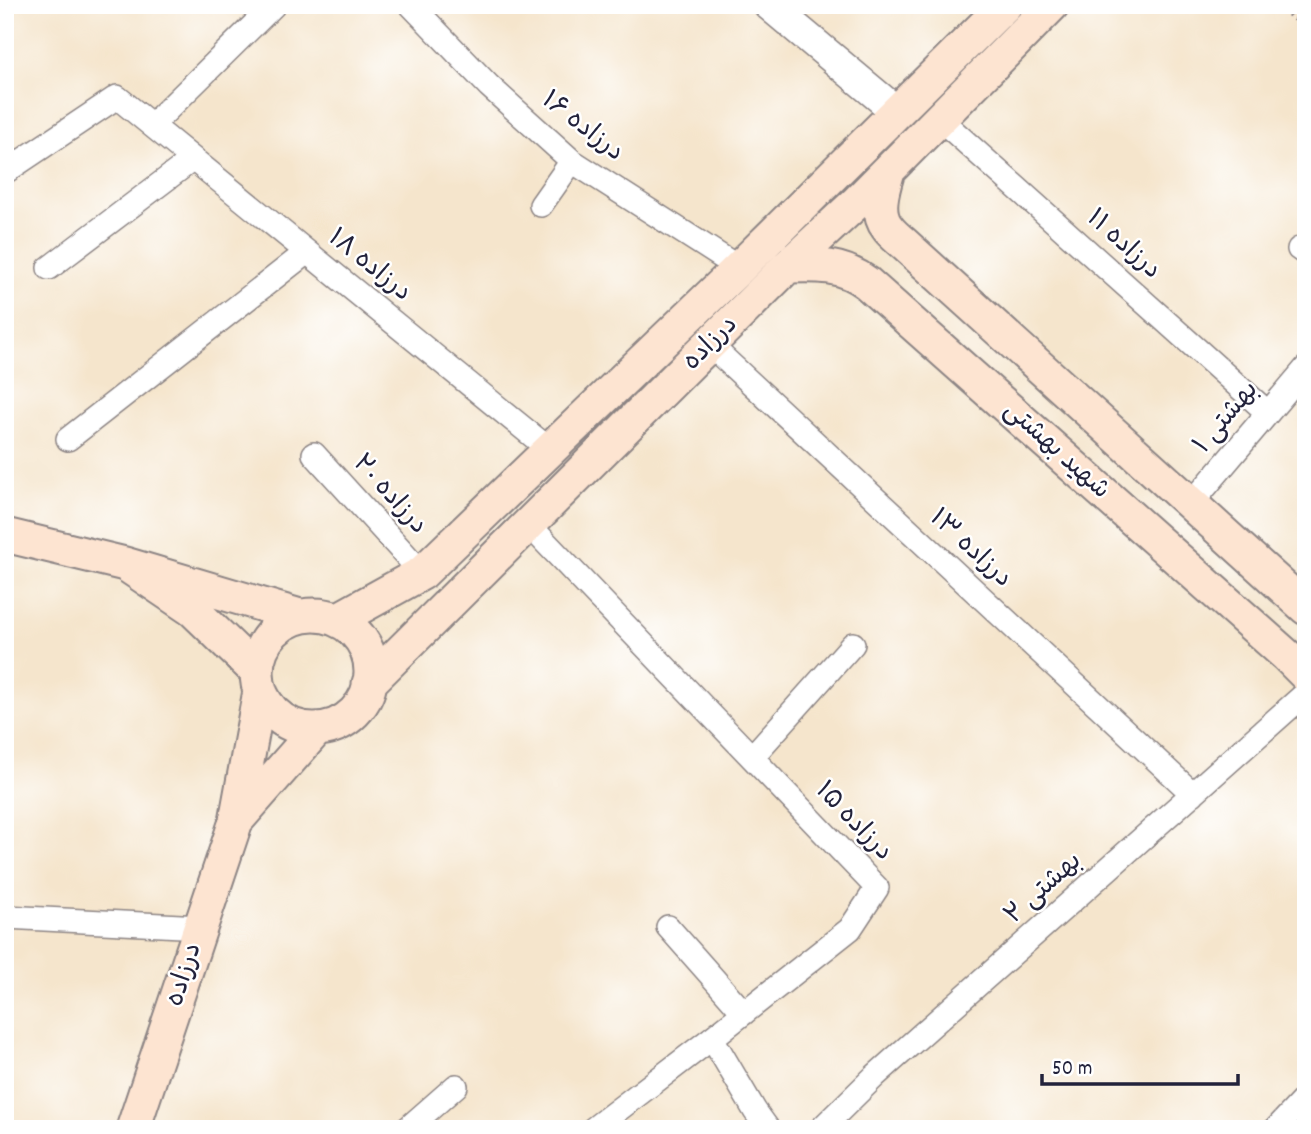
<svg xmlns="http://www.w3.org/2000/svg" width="1311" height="1134" viewBox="0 0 1311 1134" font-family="Dekko,'Playpen Sans Arabic',sans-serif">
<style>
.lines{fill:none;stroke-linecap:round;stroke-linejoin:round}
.minor-casing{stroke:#8c8484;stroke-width:26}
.tertiary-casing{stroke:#8c8484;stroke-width:33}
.secondary-casing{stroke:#8c8484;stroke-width:37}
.path{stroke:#8c8484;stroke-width:4.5;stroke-dasharray:2 5;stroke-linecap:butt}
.minor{stroke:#fff;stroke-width:23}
.tertiary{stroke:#fff;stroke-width:30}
.secondary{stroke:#fde4d1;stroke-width:33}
.labels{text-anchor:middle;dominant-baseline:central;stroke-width:5;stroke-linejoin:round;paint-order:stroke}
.street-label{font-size:26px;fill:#22223b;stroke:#fff}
</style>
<rect width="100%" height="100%" fill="#fff"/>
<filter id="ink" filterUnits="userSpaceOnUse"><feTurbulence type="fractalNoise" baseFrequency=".0143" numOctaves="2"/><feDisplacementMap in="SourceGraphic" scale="14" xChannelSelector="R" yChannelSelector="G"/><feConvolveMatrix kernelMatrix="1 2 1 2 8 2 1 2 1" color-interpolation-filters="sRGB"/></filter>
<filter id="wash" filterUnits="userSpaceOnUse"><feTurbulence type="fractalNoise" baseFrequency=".00686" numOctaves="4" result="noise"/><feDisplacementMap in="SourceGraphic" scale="28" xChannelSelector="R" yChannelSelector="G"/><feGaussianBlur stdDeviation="1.57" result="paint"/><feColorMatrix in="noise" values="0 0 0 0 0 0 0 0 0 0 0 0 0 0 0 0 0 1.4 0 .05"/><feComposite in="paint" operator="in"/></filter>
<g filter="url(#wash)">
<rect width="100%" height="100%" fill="#f5e5cc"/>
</g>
<g filter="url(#ink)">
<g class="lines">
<defs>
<path id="minor" d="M 411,5 L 489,86 L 572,161 L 739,268
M 940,119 L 1268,413
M 152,125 L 274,5
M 5,172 L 117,97 L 550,450
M 541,205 L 572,161
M 1299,249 L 1306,254
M 49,268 L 193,159
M 710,345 L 1193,794
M 68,439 L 307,252
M 314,454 L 422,573
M 1191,504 L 1306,368
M 529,525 L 877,888 L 850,929 L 712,1038 L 593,1129
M 752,757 L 853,644
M 5,917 L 201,927
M 668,927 L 744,1013
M 712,1038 L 755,1111 L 768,1129
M 407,1129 L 456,1086
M 821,1129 L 875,1076 L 1306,693
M 1276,1129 L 1306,1097"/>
<path id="tertiary" d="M 769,5 L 897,112"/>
<path id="secondary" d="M 888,171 C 883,188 875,212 887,227 C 891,233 897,238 903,243 L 1306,608
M 788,266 C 818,265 841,264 867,283 L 1287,656 L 1306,675
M 5,535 L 125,564
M257 672a57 57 0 1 1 114 0a57 57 0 1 1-114 0Z
M 337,620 L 422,573 L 739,268 L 1005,5
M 257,672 L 193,610 L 125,564 L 300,616
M 369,683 L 788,266 L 857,202 L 1052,5
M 260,691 L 236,821 L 317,729
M 133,1129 L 236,821"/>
</defs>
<use href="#minor" class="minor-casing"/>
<use href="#tertiary" class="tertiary-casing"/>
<use href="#secondary" class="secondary-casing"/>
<path class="path" d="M 1278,5 L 1306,30"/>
<use href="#minor" class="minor"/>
<use href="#tertiary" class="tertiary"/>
<use href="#secondary" class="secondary"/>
</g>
</g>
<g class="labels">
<g class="street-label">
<text transform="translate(582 127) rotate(38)">درزاده ۱۶</text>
<text transform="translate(1123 245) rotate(42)">درزاده ۱۱</text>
<text transform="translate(369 266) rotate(39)">درزاده ۱۸</text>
<text transform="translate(711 344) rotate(-45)">درزاده</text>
<text transform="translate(1227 418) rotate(-50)">بهشتی ۱</text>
<text transform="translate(1056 451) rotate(42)">شهید بهشتی</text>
<text transform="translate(389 495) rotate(48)">درزاده ۲۰</text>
<text transform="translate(970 549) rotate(43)">درزاده ۱۳</text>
<text transform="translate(853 822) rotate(46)">درزاده ۱۵</text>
<text transform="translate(1044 889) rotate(-42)">بهشتی ۲</text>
<text transform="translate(185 975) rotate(-72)">درزاده</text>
</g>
</g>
<rect width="1311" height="1134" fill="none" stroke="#fff" stroke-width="28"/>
<path d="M1042 1074v10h196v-10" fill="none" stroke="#22223b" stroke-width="3.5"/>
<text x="1052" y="1074" font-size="21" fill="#22223b" stroke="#ffffff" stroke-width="5" paint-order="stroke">50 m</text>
</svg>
